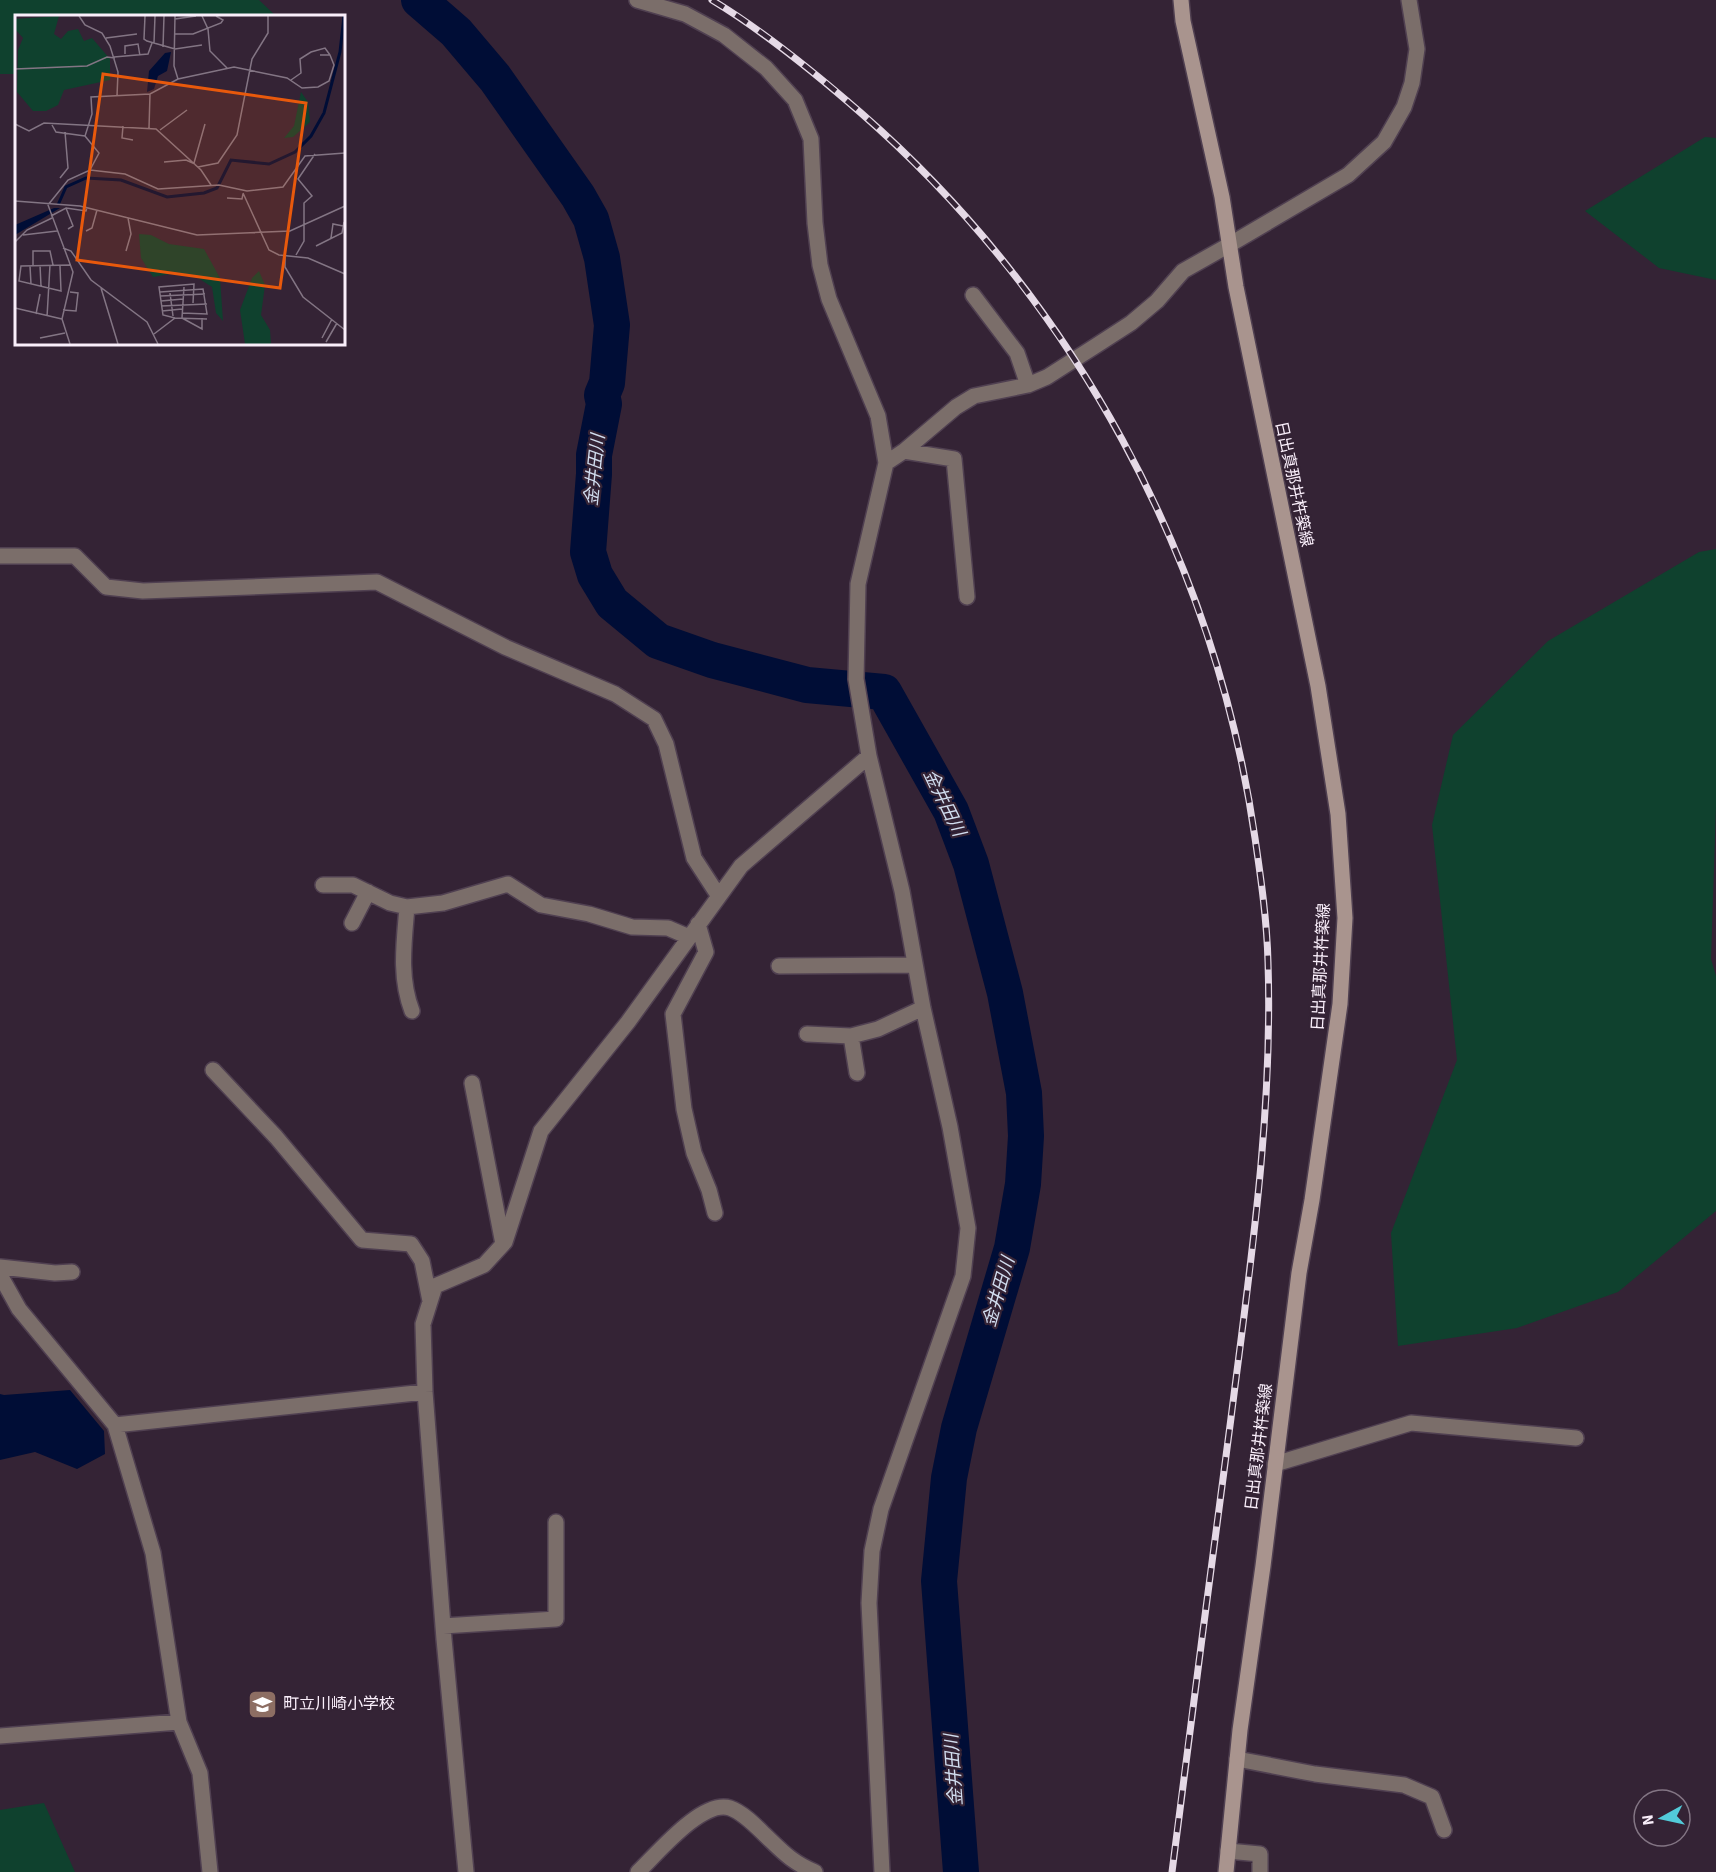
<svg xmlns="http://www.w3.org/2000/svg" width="1716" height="1872" viewBox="0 0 1716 1872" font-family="'Source Sans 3','Noto Sans JP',sans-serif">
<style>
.green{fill:#0f412e}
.water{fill:#000d36}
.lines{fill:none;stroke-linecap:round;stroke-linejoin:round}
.river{stroke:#000d36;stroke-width:36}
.minor-casing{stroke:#504051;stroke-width:18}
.tertiary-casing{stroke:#504051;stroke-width:18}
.secondary-casing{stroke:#504051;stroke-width:18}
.minor{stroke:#7b6e6a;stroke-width:15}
.tertiary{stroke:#7b6e6a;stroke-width:15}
.secondary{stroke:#a9948e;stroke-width:15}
.rail-casing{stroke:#e5d9e6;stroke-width:7}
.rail{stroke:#342335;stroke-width:4.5;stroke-dasharray:14;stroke-linecap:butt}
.labels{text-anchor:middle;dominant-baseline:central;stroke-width:4.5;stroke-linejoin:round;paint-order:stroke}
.street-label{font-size:16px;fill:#faeffb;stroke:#342335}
.poi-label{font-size:16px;fill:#faeffb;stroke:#342335;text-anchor:start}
.water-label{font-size:18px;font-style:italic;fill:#d1ddef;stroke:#342335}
.inset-river{fill:none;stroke:#000d36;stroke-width:3}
.inset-road{fill:none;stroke:#837584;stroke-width:1.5}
.view{fill:#e8590c;fill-opacity:0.15;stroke:#e8590c;stroke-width:3}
.inset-edge{fill:none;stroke:#faeffb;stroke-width:3}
</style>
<rect width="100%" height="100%" fill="#342335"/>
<path class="green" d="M 0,0 L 259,0 L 276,16 L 16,16 L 16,74 L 0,74 Z
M 1705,137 L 1716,138 L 1716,280 L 1659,268 L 1585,211 Z
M 1716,549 L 1716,807 L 1711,959 L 1716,976 L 1716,1211 L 1618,1292 L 1517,1328 L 1398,1346 L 1391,1233 L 1457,1060 L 1432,825 L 1453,735 L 1548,641 L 1699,552 Z
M 44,1803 L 75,1872 L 0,1872 L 0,1810 Z"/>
<path class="water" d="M 70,1390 L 104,1431 L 105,1454 L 77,1469 L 35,1452 L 0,1460 L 0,1394 L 4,1395 Z"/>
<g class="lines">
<path class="river" d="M 419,0 L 456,32 L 495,78 L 578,196 L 591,219 L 602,258 L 612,325 L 607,383 L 602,395 L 604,404 L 594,455 L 594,474 L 588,552 L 595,575 L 612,603 L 658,641 L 712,660 L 807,685 L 884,692 L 951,811 L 971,864 L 1005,993 L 1024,1093 L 1026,1136 L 1023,1184 L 1012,1248 L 959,1428 L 949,1478 L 939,1581 L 961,1872"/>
<defs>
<path id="minor" d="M 637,0 L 685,14 L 724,35 L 766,68 L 795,100 L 811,139 L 815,223 L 820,265 L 829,299 L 878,416 L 886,463 L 858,584 L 856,679 L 869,756 L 902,891 L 923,1008 L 950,1127 L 968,1228 L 963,1276 L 881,1509 L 872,1551 L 869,1603 L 882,1872
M 973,295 L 1017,353 L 1028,385
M 904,451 L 954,459 L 967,597
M 886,463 L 904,451 L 956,407 L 974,396 L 1028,385 L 1047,377 L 1097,345 L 1131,323 L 1157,301 L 1183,271 L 1229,245
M 0,556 L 75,556 L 106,587 L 143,591 L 377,582 L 505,647 L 615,694 L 654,719 L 666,744 L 694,858 L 718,895
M 323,885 L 353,885 L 390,903 L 407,907 L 443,903 L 508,884 L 541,905 L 589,914 L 632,927 L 668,928 L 689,937
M 407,907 C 404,943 399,977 412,1011
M 352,923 L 368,892
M 698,924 L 706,952 L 673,1014 L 684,1109 L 694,1153 L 709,1190 L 715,1213
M 779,966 L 915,965
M 807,1034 L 851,1036 L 878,1029 L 923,1008
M 851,1036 L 857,1073
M 213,1070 L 276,1137 L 362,1240 L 411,1244 L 422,1261 L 430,1301
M 472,1083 L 503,1244
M 0,1267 L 55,1273 L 72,1272
M 0,1275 L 19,1309 L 115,1425 L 153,1553 L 179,1722 L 200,1773 L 210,1872
M 115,1425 L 425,1392
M 1275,1464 L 1411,1423 L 1576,1438
M 443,1626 L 556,1619 L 556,1522
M 0,1736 L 179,1722
M 1237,1759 L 1315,1774 L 1404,1785 L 1432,1797 L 1444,1830
M 1228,1851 L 1260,1854 L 1260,1872
M 466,1872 L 444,1639 L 425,1392 L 423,1324 L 435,1286 L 484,1265 L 505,1242 L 541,1131 L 628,1022 L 741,866 L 869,756
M 638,1872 C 657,1854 702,1799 730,1808 C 742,1812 755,1825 764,1834 C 782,1851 791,1862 815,1872"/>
<path id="tertiary" d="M 1229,245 L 1348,175 L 1384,142 L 1404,107 L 1412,83 L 1417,49 L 1409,0"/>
<path id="secondary" d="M 1181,0 L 1183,21 L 1222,197 L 1236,287 L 1318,686 L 1338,814 L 1345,918 L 1340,1004 L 1312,1200 L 1299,1273 L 1263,1566 L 1240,1730 L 1226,1872"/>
</defs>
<use href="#minor" class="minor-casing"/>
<use href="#tertiary" class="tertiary-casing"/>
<use href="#secondary" class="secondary-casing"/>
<use href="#minor" class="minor"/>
<use href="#tertiary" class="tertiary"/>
<use href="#secondary" class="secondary"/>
<defs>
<path id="rail" d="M 712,0 C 765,32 814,72 861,113 C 1073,298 1215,559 1255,838 C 1261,879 1267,921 1268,962 C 1273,1115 1250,1267 1231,1418 C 1211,1569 1191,1721 1172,1872"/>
</defs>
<use href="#rail" class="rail-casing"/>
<use href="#rail" class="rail"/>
</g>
<defs>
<symbol id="school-square" viewBox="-11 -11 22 22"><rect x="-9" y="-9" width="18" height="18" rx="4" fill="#8d6e63" stroke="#342335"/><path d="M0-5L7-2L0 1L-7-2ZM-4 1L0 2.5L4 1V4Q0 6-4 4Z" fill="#fff"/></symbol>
</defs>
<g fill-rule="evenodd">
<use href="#school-square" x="246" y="1688" width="33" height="33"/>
</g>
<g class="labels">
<g class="street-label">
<text transform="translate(1294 484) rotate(78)">日出真那井杵築線</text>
<text transform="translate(1321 967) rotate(-87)">日出真那井杵築線</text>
<text transform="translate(1259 1447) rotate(-83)">日出真那井杵築線</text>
</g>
<g class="poi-label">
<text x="283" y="1704">町立川崎小学校</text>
</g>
<g class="water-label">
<text transform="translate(595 470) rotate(-84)">金井田川</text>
<text transform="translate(944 803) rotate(64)">金井田川</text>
<text transform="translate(999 1292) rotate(-74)">金井田川</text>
<text transform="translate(954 1770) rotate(-94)">金井田川</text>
</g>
</g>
<g transform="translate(15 15)">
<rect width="330" height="330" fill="#342335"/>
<path d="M 44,1 L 39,19 L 46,24 L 53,16 L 63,14 L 69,26 L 77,23 L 95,44 L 95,65 L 49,75 L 43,90 L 31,96 L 18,96 L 2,77 L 3,35 L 8,23 L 0,14 L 0,4 ZM 286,77 L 293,87 L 295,107 L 278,122 L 269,123 L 279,111 ZM 124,219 L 136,220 L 154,229 L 189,234 L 205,263 L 208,306 L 201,298 L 197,272 L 180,261 L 161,258 L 138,262 L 126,243 ZM 244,256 L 250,270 L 246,300 L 255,315 L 256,329 L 230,329 L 225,295 L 237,263 Z" fill="#0f412e"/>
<path d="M 156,37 L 152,56 L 143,61 L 139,74 L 132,77 L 134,56 L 150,38 ZM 39,193 L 45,193 L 0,220 L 0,210 Z" fill="#000d36"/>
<path class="inset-river" d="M 43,190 L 51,172 L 71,163 L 106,165 L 152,182 L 189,178 L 202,173 L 216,145 L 254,149 L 280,137 L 296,121 L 309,98 L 325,37 L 329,1"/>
<path class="inset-road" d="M 64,1 L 70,10 L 87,18 L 95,31 L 103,57 L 102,81M 130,1 L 129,24 L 132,26 L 160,34 L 187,30M 160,1 L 159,51 L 163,64M 187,1 L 193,14 L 195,36 L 212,53M 160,4 L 181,1M 160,19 L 178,19 L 206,8 L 208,5 L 201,1M 91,23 L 122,19M 139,28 L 140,1M 148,32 L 149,1M 110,39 L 110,31 L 123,29 L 125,41M 99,42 L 133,39 L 137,28M 0,54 L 72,51 L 92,42 L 100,43M 276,65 L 286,58 L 285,44 L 296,37 L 310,33 L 315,40M 0,109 L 14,116 L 29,108 L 141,114 L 186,155 L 196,170M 37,110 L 41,117 L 70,121M 108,111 L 107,123 L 118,125M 134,113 L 135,79M 145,115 L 172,95M 149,147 L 171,145 L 180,149M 179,148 L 190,109M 183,152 L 203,148 L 222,120 L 237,44 L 253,18 L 253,1M 75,155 L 84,138 L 70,121 L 77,99 L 76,82 L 135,79 L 163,64 L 219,52 L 272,63 L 287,73 L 303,72 L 314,66 L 319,50 L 315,40 L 305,40M 45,163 L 53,153 L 50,117M 228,178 L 254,235 L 264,240 L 293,243 L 330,259M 212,183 L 227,184 L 228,179M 0,186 L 65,191 L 182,220 L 275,216 L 330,191M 51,193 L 71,196 L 72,192M 36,201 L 51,193 L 58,211 L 53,214M 71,216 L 77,213 L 82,195M 8,220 L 42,216M 316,223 L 318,209 L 328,211M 0,227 L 12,215 L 37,203M 301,231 L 327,218 L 329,207M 48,233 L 56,236 L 76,265 L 132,307 L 143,329M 111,236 L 116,219 L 113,203M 270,240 L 270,252 L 288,282 L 330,315M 281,240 L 289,226 L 289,188 L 297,181 L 283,164 L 300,139M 18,250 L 18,236 L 35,236 L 38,250M 25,250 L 26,271M 15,251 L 16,269M 45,251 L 46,276 L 4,266 L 6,251 L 56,250M 86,273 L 103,329M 145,277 L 188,274 L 192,299 L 167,298M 155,278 L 158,301M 145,281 L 190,279M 146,286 L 168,284M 146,291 L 192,289M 0,293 L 47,304M 48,295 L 61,296 L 63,278 L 55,277M 147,296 L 167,294M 21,299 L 25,279M 32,302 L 35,250M 160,303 L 148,300 L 144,272 L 179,269 L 178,288M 167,303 L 187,314 L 187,303M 167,303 L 169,272M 139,319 L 160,303 L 192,304M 25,323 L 50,318M 307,323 L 317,304M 311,327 L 322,308M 55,329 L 47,304 L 58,257 L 33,190 L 53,165 L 75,155 L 110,159 L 143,174 L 204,170 L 232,176 L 268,172 L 290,141 L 330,138"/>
<path class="view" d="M 88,59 L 291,88 L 265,273 L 62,245 Z"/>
<rect width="330" height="330" class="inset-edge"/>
</g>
<g transform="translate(1662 1818) rotate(262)"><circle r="28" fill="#342335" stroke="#837584" stroke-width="1.5"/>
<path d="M0-4.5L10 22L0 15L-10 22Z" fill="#52cbd9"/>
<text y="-9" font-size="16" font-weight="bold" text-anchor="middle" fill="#faeffb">N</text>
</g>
</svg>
